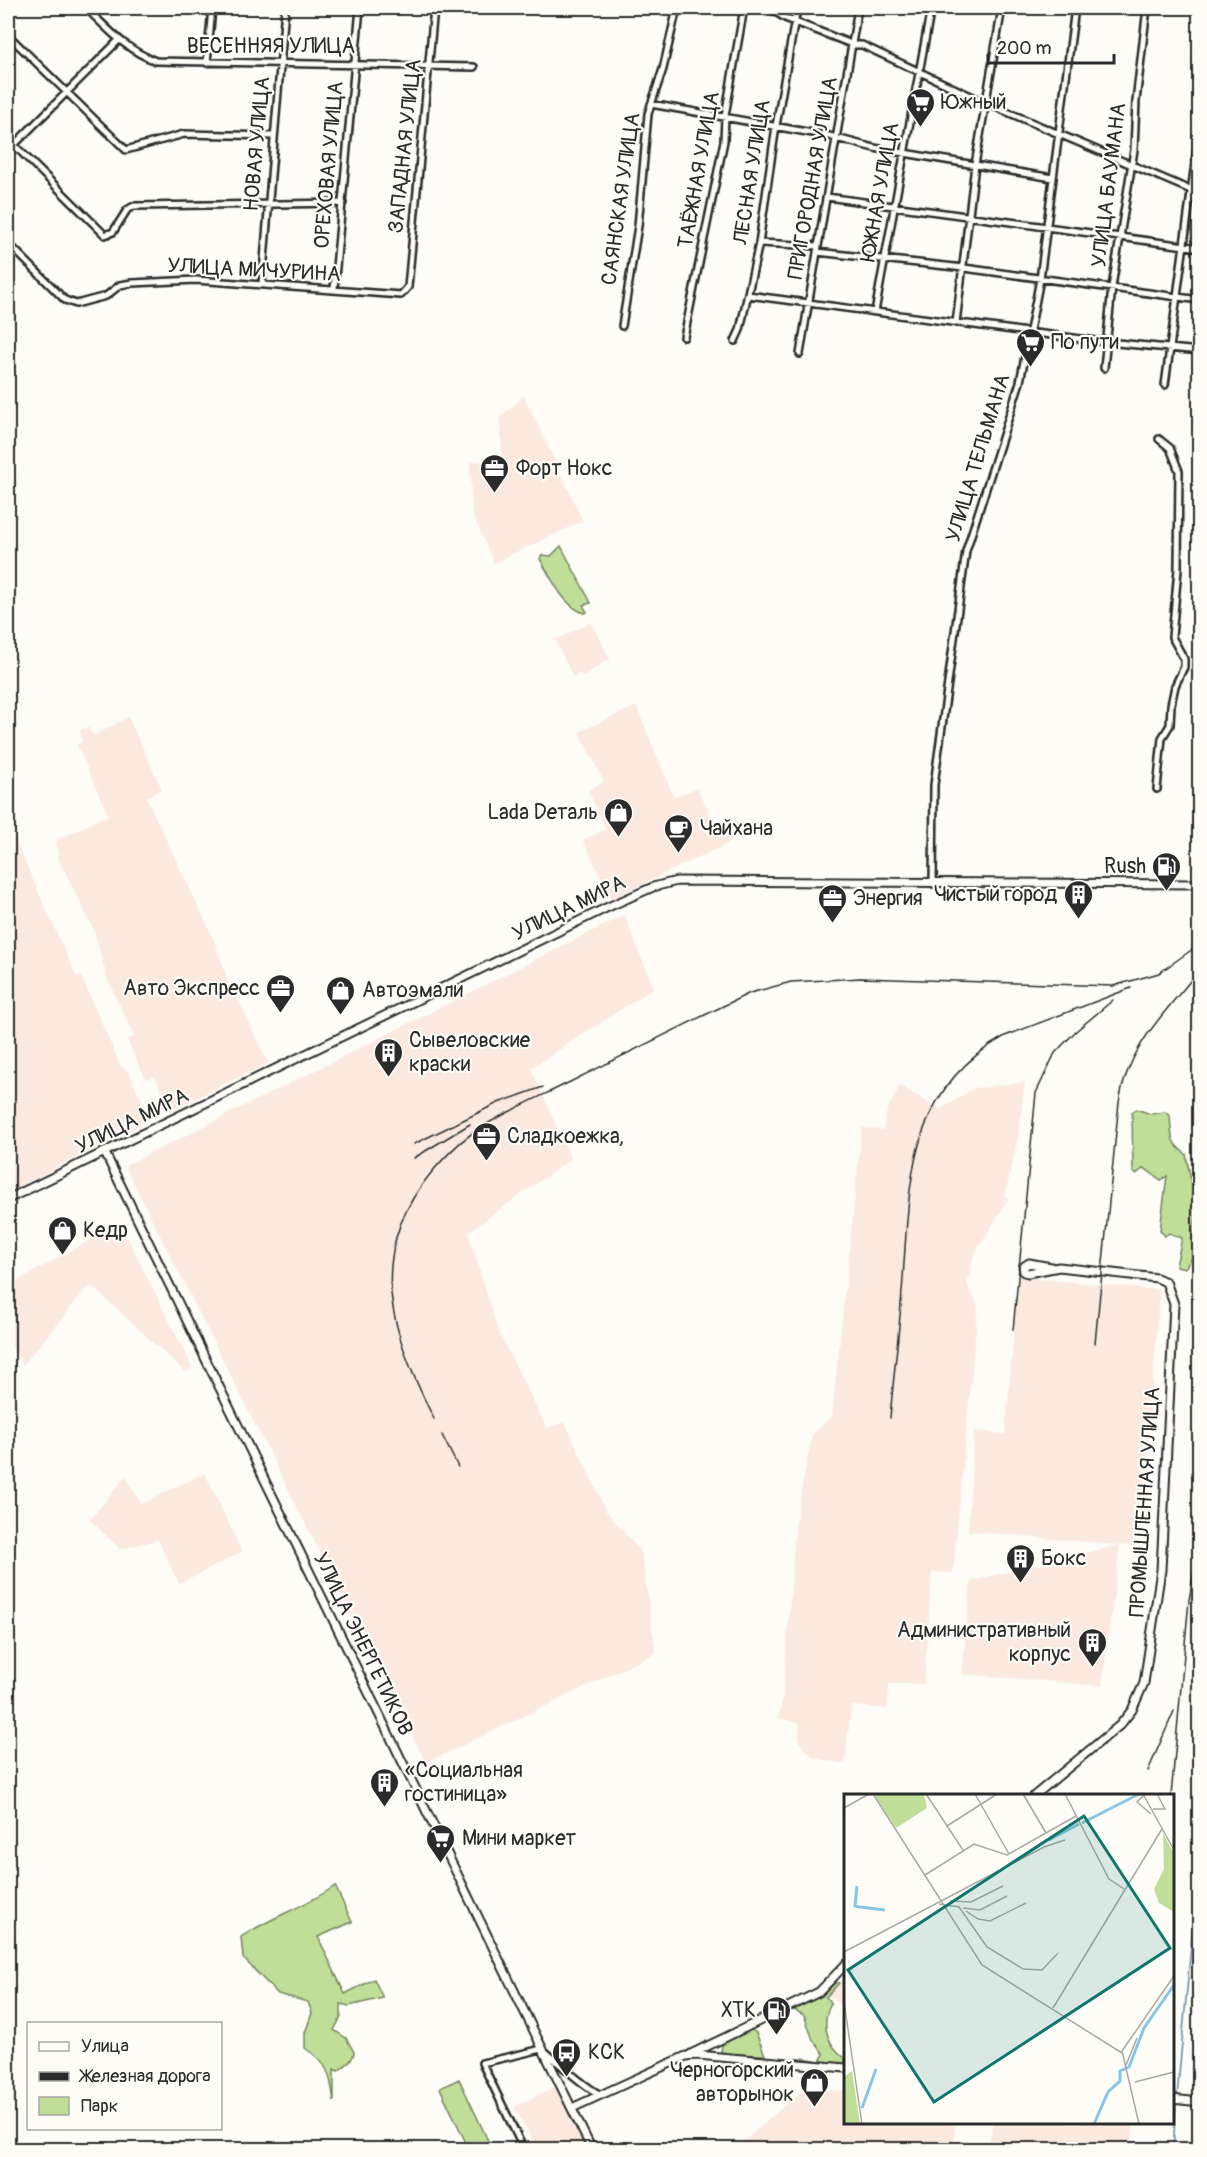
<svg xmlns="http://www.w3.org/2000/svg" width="1207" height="2157" viewBox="0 0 1207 2157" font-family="Pangolin,sans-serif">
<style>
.built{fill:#fbe9e0}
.green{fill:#bfde97;stroke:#758461;stroke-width:1.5}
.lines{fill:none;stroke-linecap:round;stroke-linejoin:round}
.stream{stroke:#62889c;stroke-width:1.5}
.street-casing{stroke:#2b2b2b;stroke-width:10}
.secondary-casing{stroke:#2b2b2b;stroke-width:11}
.street{stroke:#fdfcf7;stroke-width:5}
.secondary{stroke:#fdfcf7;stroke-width:7}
.rail{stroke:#2b2b2b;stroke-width:1.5}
.labels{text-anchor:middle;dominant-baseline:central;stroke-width:4.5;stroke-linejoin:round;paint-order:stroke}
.street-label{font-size:21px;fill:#2b2b2b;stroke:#fdfcf7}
.poi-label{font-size:21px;fill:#2b2b2b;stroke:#fdfcf7;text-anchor:start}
.inset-river{fill:none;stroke:#87c6e7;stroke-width:3}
.inset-road{fill:none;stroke:#a9a8a5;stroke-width:1.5}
.view{fill:#0f766e;fill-opacity:0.15;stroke:#0f766e;stroke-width:3}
.inset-edge{fill:none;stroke:#2b2b2b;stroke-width:3}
</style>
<rect width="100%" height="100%" fill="#fdfcf7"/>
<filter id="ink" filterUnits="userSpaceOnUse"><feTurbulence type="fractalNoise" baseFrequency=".0167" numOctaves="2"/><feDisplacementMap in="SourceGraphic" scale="12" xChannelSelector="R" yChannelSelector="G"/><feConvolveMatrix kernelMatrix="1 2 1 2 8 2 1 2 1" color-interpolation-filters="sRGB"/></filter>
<g filter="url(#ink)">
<path class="built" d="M 524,396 L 583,521 L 494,563 L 472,513 L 470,462 L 502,458 L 500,417 Z
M 591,622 L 610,659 L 582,677 L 580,673 L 573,677 L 555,640 Z
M 636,706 L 674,797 L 697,788 L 716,827 L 725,824 L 733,841 L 611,899 L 583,840 L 606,829 L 588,790 L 604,782 L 579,732 Z
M 128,717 L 162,789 L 146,797 L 215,942 L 232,993 L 235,993 L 268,1063 L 170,1111 L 155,1076 L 146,1079 L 127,1040 L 134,1036 L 107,978 L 94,930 L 59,860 L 56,844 L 57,840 L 108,815 L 77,745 L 82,741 L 80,730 L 88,727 L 93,736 Z
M 8,824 L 76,976 L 81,976 L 120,1065 L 128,1072 L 151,1119 L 8,1192 Z
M 624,915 L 654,988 L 531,1068 L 571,1159 L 468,1232 L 498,1331 L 547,1428 L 565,1422 L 606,1511 L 641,1552 L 656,1653 L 426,1763 L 125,1166 Z
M 1025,1082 L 1018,1138 L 1005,1196 L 1009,1198 L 974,1255 L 967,1285 L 978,1305 L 953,1573 L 932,1572 L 924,1684 L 889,1684 L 888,1709 L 851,1706 L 845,1764 L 814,1758 L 799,1742 L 799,1723 L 778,1718 L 782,1704 L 796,1519 L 812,1435 L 832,1416 L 862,1127 L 883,1130 L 887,1110 L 900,1085 L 940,1110 L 974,1088 Z
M 120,1223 L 192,1367 L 186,1373 L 92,1286 L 85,1290 L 23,1365 L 8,1341 L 8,1286 Z
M 1019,1277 L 1160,1290 L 1140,1546 L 1120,1545 L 1102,1686 L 962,1674 L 971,1581 L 1119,1545 L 968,1531 L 974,1431 L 1005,1434 Z
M 205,1473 L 242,1552 L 179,1584 L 158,1540 L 120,1549 L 90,1520 L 126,1476 L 141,1504 Z
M 845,1977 L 845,2011 L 829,1995 Z
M 8,2041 L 20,2068 L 8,2092 Z
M 555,2087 L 581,2141 L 580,2145 L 571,2149 L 538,2149 L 514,2107 Z
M 805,2088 L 845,2091 L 846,2122 L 956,2123 L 953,2149 L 735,2149 Z
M 993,2123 L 1134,2123 L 1131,2149 L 988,2149 Z"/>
<path class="green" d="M 561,546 L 591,603 L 583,605 L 587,612 L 585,613 C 564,608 551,577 540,559 L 542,555 L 551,556 Z
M 1136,1109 L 1151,1114 L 1165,1112 L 1170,1116 C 1172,1136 1169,1142 1186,1154 L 1191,1182 L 1198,1193 L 1192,1258 L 1185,1268 L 1176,1266 L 1182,1238 L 1169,1233 L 1165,1236 L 1160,1230 L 1167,1176 L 1161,1180 L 1144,1168 L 1136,1174 L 1133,1172 L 1132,1112 Z
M 335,1886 L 352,1922 L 318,1937 L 345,1994 L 374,1979 L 383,1998 L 349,2006 L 341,2004 L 341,2017 L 334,2030 L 346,2038 L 354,2052 C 353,2061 346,2065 338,2071 L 334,2069 L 334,2101 C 330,2074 329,2064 305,2048 L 305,2033 L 312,2013 L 308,2002 L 278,1994 L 243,1958 L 241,1937 C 271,1917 305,1907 335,1886 Z
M 836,1982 L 839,1983 L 826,1997 L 831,2003 C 820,2024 827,2045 845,2058 L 845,2066 L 810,2062 L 803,2058 L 820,2061 L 824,2054 L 813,2040 L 804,2015 L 794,2010 L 827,1991 Z
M 750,2029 L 756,2033 L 765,2055 L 725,2054 L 721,2051 L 723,2041 Z
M 459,2079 L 492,2149 L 469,2149 L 440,2088 Z"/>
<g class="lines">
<path class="stream" d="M 1177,2096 L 1200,1849
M 1173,2150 L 1176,2104"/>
<defs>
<path id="street" d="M 86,8 C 108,29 127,51 156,61 L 474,67
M 769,8 L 785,18 L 854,45 L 862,45 L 986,103 L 1200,194
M 8,35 L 126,150 L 184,134 L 273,136
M 207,63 L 212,8
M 651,104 L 829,136 L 874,148 L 1053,178
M 8,139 L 105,235 L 113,232 L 127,210 L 134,206 L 343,203
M 8,151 L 119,40
M 827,197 L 1200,248
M 8,243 L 65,300 L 76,304 L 106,296 L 120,285 L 132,283 L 196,280 L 401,295 L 408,287 L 434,8
M 759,243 L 818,246
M 817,252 L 964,268 L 1200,300
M 262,284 L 285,8
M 334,289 L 360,8
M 748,295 L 1096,341 L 1200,351
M 875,312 L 931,8
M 956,323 L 975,165 L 1002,8
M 622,326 L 638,226 L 648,114 L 663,69 L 677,8
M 684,337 L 724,141 L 725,116 L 744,8
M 735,341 L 740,330 L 759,243 L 776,126 L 797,8
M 800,354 L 858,8
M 1104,368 L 1112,287 L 1134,150 L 1136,101 L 1147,8
M 1165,385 L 1200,126
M 1157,789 L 1162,738 L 1170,725 L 1171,705 L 1175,686 L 1184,667 L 1184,659 L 1172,637 L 1178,569 L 1179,471 L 1170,448 L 1159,439
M 933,884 L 934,785 L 966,551 L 1020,382 L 1040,279 L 1075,8
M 524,2150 L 482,2063 L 542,2049 C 560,2063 582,2086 601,2095"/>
<path id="secondary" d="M 105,1153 L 592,2150
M 8,1199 L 608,907 L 653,887 L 677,881 L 1200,884
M 1034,1796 L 1120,1725 L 1132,1710 L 1144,1683 L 1161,1570 L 1174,1304 L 1166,1282 L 1157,1278 L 1059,1267 L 1028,1273 L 1024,1272 L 1023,1267 L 1029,1263 L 1051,1267
M 691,2054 L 819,1992 L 846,1964
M 1172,2099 L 1200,2102
M 572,2108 L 686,2056 L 697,2055 L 846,2068"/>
</defs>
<use href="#street" class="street-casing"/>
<use href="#secondary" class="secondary-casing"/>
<use href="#street" class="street"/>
<use href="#secondary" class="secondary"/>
<path class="rail" d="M 414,1144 L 498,1103 L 543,1087
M 414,1158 L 470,1124
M 1013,1330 L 1036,1093 L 1055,1053 L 1076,1031 L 1113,1000
M 1095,1343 L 1119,1102 C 1128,1046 1166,1012 1200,969
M 890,1418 C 894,1371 900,1325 903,1278 C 910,1179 908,1090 1005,1036 L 1131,988
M 434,1419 C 392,1334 363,1255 431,1173 C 446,1155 464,1137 485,1125 C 512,1109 542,1096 570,1082 C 630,1052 690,1022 750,993 L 791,982 L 861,978 L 1113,986 L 1159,973 L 1200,944
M 442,1435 L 458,1467
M 1148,1771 L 1174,1711
M 1171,1796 L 1189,1600 L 1195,1565 L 1200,1512"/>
</g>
</g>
<defs>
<symbol id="supermarket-pin" viewBox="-11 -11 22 30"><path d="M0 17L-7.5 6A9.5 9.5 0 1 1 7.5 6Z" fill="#2b2b2b" stroke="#fdfcf7"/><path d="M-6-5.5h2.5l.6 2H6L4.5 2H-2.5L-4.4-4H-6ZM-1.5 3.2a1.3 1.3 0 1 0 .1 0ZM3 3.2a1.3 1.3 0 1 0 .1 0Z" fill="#fff"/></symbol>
<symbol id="office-pin" viewBox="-11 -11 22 30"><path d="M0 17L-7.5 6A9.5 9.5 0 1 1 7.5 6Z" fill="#2b2b2b" stroke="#fdfcf7"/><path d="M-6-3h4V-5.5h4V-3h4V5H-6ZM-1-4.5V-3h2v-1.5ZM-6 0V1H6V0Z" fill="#fff"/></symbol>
<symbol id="shop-pin" viewBox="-11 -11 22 30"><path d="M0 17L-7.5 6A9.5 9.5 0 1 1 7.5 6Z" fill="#2b2b2b" stroke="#fdfcf7"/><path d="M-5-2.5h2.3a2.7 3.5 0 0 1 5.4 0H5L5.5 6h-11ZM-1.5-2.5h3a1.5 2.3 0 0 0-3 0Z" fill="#fff"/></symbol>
<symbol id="cafe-pin" viewBox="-11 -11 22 30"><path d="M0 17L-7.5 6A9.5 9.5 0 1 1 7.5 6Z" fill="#2b2b2b" stroke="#fdfcf7"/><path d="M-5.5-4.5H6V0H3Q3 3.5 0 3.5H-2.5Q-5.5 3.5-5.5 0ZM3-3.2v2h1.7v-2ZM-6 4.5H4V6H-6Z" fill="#fff"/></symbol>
<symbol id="fuel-pin" viewBox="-11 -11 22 30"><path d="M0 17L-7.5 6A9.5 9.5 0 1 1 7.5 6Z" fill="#2b2b2b" stroke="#fdfcf7"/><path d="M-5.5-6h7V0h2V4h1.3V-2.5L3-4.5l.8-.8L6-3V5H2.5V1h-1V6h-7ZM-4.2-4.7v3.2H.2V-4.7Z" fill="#fff"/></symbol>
<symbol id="building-pin" viewBox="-11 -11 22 30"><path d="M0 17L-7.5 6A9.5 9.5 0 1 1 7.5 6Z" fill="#2b2b2b" stroke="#fdfcf7"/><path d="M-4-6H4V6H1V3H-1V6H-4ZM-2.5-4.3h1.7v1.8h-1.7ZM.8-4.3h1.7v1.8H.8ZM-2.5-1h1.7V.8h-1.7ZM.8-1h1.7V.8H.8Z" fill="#fff"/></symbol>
<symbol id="bus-pin" viewBox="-11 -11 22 30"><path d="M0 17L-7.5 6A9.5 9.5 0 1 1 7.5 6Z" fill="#2b2b2b" stroke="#fdfcf7"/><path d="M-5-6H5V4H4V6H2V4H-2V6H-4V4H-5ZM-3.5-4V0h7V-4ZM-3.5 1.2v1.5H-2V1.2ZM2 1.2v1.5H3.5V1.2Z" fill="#fff"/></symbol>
</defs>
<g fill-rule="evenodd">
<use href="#supermarket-pin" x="904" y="86" width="33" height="45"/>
<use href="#supermarket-pin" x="1014" y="326" width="33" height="45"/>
<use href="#office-pin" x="478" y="452" width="33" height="45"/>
<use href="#shop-pin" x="602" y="796" width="33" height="45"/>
<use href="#cafe-pin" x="662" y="812" width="33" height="45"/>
<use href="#fuel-pin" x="1150" y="850" width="33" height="45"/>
<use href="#building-pin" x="1062" y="878" width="33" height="45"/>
<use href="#office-pin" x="816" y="882" width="33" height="45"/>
<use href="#office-pin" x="264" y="972" width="33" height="45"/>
<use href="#shop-pin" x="324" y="974" width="33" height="45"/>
<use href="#building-pin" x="372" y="1036" width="33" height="45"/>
<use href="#office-pin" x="470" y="1120" width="33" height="45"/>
<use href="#shop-pin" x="46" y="1214" width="33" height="45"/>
<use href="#building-pin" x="1004" y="1542" width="33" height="45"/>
<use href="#building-pin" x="1076" y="1626" width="33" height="45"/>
<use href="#building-pin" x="368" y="1766" width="33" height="45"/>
<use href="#supermarket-pin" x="424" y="1822" width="33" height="45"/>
<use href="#fuel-pin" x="760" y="1994" width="33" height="45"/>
<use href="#bus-pin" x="550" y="2036" width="33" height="45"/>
<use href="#shop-pin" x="798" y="2066" width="33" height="45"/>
</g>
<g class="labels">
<g class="street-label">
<text x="271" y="46">ВЕСЕННЯЯ УЛИЦА</text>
<text transform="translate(257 144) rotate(-85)">НОВАЯ УЛИЦА</text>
<text transform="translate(405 146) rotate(-84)">ЗАПАДНАЯ УЛИЦА</text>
<text transform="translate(329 165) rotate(-85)">ОРЕХОВАЯ УЛИЦА</text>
<text transform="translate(699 170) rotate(-80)">ТАЁЖНАЯ УЛИЦА</text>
<text transform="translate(752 172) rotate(-81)">ЛЕСНАЯ УЛИЦА</text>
<text transform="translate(813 178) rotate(-80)">ПРИГОРОДНАЯ УЛИЦА</text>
<text transform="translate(1109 185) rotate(-83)">УЛИЦА БАУМАНА</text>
<text transform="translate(880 192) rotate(-80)">ЮЖНАЯ УЛИЦА</text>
<text transform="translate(621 199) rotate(-82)">САЯНСКАЯ УЛИЦА</text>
<text transform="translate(254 270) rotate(3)">УЛИЦА МИЧУРИНА</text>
<text transform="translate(978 458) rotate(-73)">УЛИЦА ТЕЛЬМАНА</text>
<text transform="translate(569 908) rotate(-26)">УЛИЦА МИРА</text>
<text transform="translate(132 1121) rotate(-26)">УЛИЦА МИРА</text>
<text transform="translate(1145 1502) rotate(-86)">ПРОМЫШЛЕННАЯ УЛИЦА</text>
<text transform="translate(363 1644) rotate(64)">УЛИЦА ЭНЕРГЕТИКОВ</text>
</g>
<g class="poi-label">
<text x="941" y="102">Южный</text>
<text x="1051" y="342">По пути</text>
<text x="516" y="468">Форт Нокс</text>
<text x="598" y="812" text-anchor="end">Lada Dеталь</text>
<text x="700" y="828">Чайхана</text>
<text x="1146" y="866" text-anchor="end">Rush</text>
<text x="1057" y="894" text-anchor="end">Чистый город</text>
<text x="853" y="898">Энергия</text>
<text x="260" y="988" text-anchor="end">Авто Экспресс</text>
<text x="362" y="990">Автоэмали</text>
<text x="409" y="1040">Сывеловские<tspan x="409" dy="24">краски</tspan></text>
<text x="507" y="1136">Сладкоежка,</text>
<text x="83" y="1230">Кедр</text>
<text x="1041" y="1558">Бокс</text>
<text x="1071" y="1630" text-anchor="end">Административный<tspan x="1071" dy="24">корпус</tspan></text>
<text x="405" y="1770">«Социальная<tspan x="405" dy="24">гостиница»</tspan></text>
<text x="462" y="1838">Мини маркет</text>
<text x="756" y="2010" text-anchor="end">ХТК</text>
<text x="588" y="2052">КСК</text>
<text x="794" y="2070" text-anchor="end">Черногорский<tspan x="794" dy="24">авторынок</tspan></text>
</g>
</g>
<g transform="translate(844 1794)">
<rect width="330" height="330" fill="#fdfcf7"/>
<path d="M 34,0 L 80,0 L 83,14 L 52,34 L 31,2 ZM 319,39 L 330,60 L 330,118 L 315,109 L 310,95 L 320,75 ZM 8,277 L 16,330 L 0,330 L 0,283 Z" fill="#bfde97"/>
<path class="inset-river" d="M 238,29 L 295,0M 205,46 L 235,30M 13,92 L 11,112 L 16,113M 16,113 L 41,116M 18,314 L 32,275M 250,330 L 264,298 L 276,287 L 276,277 L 285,273 L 300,234 L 330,191"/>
<path class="inset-road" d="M 29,0 L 138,171 L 278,259M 82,0 L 119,56M 131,0 L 165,60M 179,0 L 202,39M 221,0 L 265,85 L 280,95M 299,0 L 330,56M 301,0 L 293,8 L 307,20M 0,14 L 25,0M 309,15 L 321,15 L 313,0M 103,32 L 153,0M 81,81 L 130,50 L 163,61 L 232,22M 106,107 L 127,108 L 159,92M 95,110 L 115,113 L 143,153 L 179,175 L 198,176 L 214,159M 119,114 L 136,116 L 163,102M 122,117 L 134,125 L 146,127 L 182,109M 0,158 L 200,53 L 221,46M 0,208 L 18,330M 209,214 L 318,35M 282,271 L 293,244M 291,288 L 330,278M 295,330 L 278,257 L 330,182"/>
<path class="view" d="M 240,22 L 326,154 L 90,308 L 4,176 Z"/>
<rect width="330" height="330" class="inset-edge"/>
</g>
<rect width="1207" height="2157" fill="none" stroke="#fdfcf7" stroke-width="30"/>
<rect x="15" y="15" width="1177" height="2127" fill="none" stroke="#2b2b2b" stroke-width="2" filter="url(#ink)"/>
<rect x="27" y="2022" width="195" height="108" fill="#fdfcf7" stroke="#a9a8a5" stroke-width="1.5"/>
<rect x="39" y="2042" width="30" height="9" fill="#fdfcf7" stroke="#a9a8a5" stroke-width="1.5"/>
<text x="81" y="2052" font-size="18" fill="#2b2b2b">Улица</text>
<rect x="39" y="2072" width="30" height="9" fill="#2b2b2b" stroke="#a9a8a5" stroke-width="1.5"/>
<text x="81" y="2082" font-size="18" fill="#2b2b2b">Железная дорога</text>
<rect x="39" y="2097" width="30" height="18" fill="#bfde97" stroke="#a9a8a5" stroke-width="1.5"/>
<text x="81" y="2112" font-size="18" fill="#2b2b2b">Парк</text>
<path d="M988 54v9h126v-9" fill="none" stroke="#2b2b2b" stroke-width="3"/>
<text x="997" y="54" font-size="18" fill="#2b2b2b" stroke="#fdfcf7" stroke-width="4.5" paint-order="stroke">200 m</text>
</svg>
